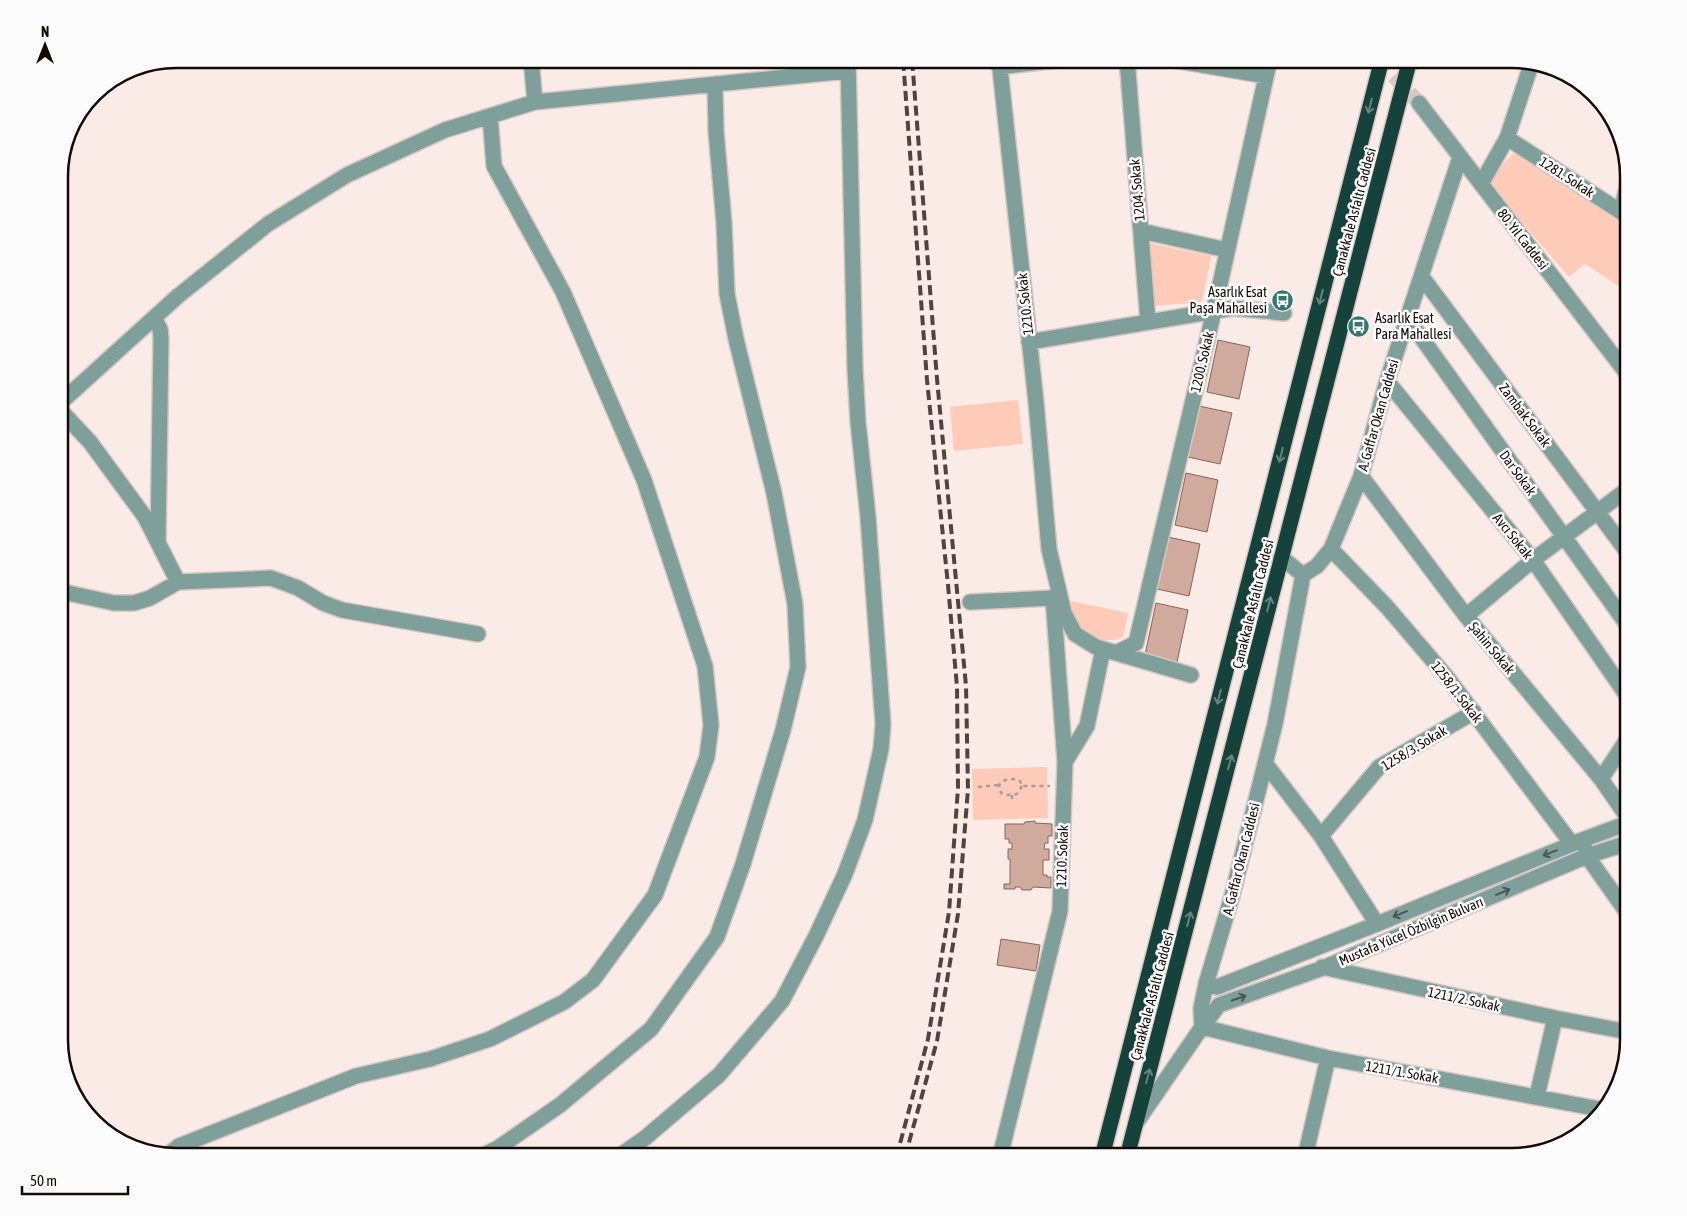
<svg xmlns="http://www.w3.org/2000/svg" width="1687" height="1216" viewBox="0 0 1687 1216" font-family="'Asap Condensed',sans-serif">
<style>
.green{fill:#fecbb9}
.building{fill:#cfaa9d;stroke:#87655a}
.lines{fill:none;stroke-linecap:round;stroke-linejoin:round}
.minor-tunnel{stroke:#d8c9c4;stroke-width:15;stroke-dasharray:15 8;stroke-linecap:butt}
.minor-casing{stroke:#d6c7c2;stroke-width:18}
.highway-casing{stroke:#d6c7c2;stroke-width:18}
.path{stroke:#a99b96;stroke-width:2.5;stroke-dasharray:4 4;stroke-linecap:butt}
.minor{stroke:#7fa09a;stroke-width:15}
.highway{stroke:#15433c;stroke-width:15}
.rail{stroke:#514440;stroke-width:4;stroke-dasharray:10 5;stroke-linecap:butt}
.oneway{stroke:#66847f}
.oneway2{stroke:#4a5450}
.labels{text-anchor:middle;dominant-baseline:central;stroke-width:5;stroke-linejoin:round;paint-order:stroke}
.street-label{font-size:14px;fill:#150905;stroke:#fcfcfc}
.poi-label{font-size:14px;fill:#150905;stroke:#fcfcfc;text-anchor:end}
.rim{fill:none;stroke:#150905;stroke-width:2.5}
</style>
<rect width="100%" height="100%" fill="#fbebe6"/>
<path class="green" d="M 1513,154 L 1524,154 L 1628,215 L 1628,292 L 1585,264 L 1569,277 L 1486,181 Z
M 1148,243 L 1211,256 L 1202,302 L 1154,306 Z
M 1018,400 L 1023,444 L 954,451 L 950,407 Z
M 1071,601 L 1128,613 L 1123,637 C 1117,641 1111,640 1104,640 C 1077,639 1072,625 1071,601 Z
M 1047,767 L 1048,818 L 973,820 L 972,769 Z"/>
<path class="building" d="M 1218,340 L 1250,347 L 1239,399 L 1207,392 Z
M 1199,406 L 1232,413 L 1220,464 L 1188,457 Z
M 1186,473 L 1218,480 L 1207,532 L 1175,525 Z
M 1168,537 L 1200,544 L 1189,596 L 1157,589 Z
M 1156,603 L 1188,610 L 1177,662 L 1145,655 Z
M 1035,821 L 1035,823 L 1052,824 L 1052,836 L 1048,836 L 1048,843 L 1045,843 L 1044,849 L 1049,849 L 1049,860 L 1043,860 L 1043,875 L 1047,875 L 1047,877 L 1051,877 L 1051,888 L 1033,887 L 1031,890 L 1022,890 L 1020,887 L 1015,887 L 1015,889 L 1004,889 L 1004,884 L 1010,884 L 1010,859 L 1008,859 L 1008,849 L 1012,849 L 1012,843 L 1009,843 L 1009,839 L 1005,839 L 1005,824 L 1024,824 L 1025,822 Z
M 1001,939 L 1040,945 L 1036,971 L 997,965 Z"/>
<g class="lines">
<path class="minor-tunnel" d="M 1378,59 L 1419,103"/>
<defs>
<path id="minor" d="M 531,59 L 535,102
M 999,59 L 1036,402 L 1049,549 L 1064,613 L 1075,634 L 1096,647 L 1191,675
M 1127,59 L 1148,322
M 1167,59 L 1266,76
M 999,67 L 1065,59
M 1419,103 L 1628,375
M 1507,138 L 1621,212 L 1628,215
M 1481,184 L 1507,138 L 1531,65
M 1621,212 L 1628,183
M 1141,231 L 1227,250
M 1422,277 L 1628,553
M 154,318 L 160,329 L 161,338 L 158,542
M 1408,319 L 1628,626
M 1029,342 L 1233,308 L 1284,313
M 1387,381 L 1533,560 L 1628,697
M 59,404 L 178,296 L 268,224 L 347,175 L 445,130 L 535,102 L 848,71
M 59,409 L 90,442 L 145,517 L 178,582
M 1361,476 L 1466,616 L 1601,779 L 1628,818
M 1331,549 L 1387,607 L 1446,676 L 1572,844
M 1281,557 L 1303,575 L 1317,566 L 1331,549 L 1361,476 L 1387,381 L 1460,157
M 59,591 L 114,603 L 134,603 L 150,598 L 178,582 L 271,578 L 298,588 L 323,603 L 342,610 L 478,634
M 970,602 L 1053,598
M 1466,616 L 1533,560 L 1628,489
M 1116,653 L 1136,643 L 1214,311 L 1270,59
M 1065,762 L 1087,726 L 1103,649
M 1265,763 L 1321,836 L 1377,924
M 1601,779 L 1628,738
M 1321,836 L 1379,767 L 1474,712
M 1585,848 L 1587,856 L 1628,914
M 1322,967 L 1555,1018 L 1628,1032
M 1206,984 L 1217,987 L 1377,924 L 1582,840 L 1628,823
M 1202,1027 L 1201,1008 L 1206,984 L 1232,896 L 1275,724 L 1303,575
M 1202,1027 L 1328,1058 L 1605,1110
M 1537,1096 L 1555,1018
M 1136,1123 L 1202,1027 L 1219,1005 L 1323,968 L 1587,856 L 1628,843
M 168,1155 L 179,1146 L 356,1076 L 430,1059 L 490,1039 L 564,1002 L 593,980 L 655,895 L 707,757 L 711,725 L 705,666 L 644,480 L 563,292 L 494,166 L 490,116
M 480,1157 L 498,1148 L 560,1105 L 651,1029 L 717,937 L 743,864 L 783,730 L 798,667 L 795,604 L 774,493 L 736,339 L 727,294 L 724,223 L 716,131 L 715,84
M 618,1157 L 645,1138 L 719,1075 L 782,1001 L 816,936 L 845,874 L 865,820 L 881,749 L 883,724 L 868,517 L 858,422 L 855,369 L 848,59
M 1000,1157 L 1060,911 L 1065,762 L 1053,597
M 1305,1157 L 1328,1058"/>
<path id="highway" d="M 1102,1157 L 1382,59
M 1127,1157 L 1410,59"/>
</defs>
<use href="#minor" class="minor-casing"/>
<use href="#highway" class="highway-casing"/>
<path class="path" d="M 1022,786 L 1017,794 L 1008,795 L 1001,793 L 999,785 L 1005,780 L 1013,779 L 1020,781 L 1022,786 L 1050,786
M 978,787 L 999,785
M 1012,795 L 1012,803"/>
<use href="#minor" class="minor"/>
<use href="#highway" class="highway"/>
<path class="rail" d="M 895,1157 L 901,1140 L 928,1039 L 949,912 L 958,788 L 957,687 L 948,585 L 927,380 L 903,59
M 905,1157 L 937,1041 L 958,914 L 968,789 L 966,686 L 937,379 L 912,59"/>
</g>
<defs><path id="oneway-shaft" d="M-6 0H5M1.5-3L5.5 0L1.5 3" fill="none" stroke-width="1.6" stroke-linecap="round" stroke-linejoin="round" transform="scale(1.25)"/></defs>
<g class="oneway">
<use href="#oneway-shaft" transform="translate(1370 106) rotate(104)"/>
<use href="#oneway-shaft" transform="translate(1321 297) rotate(104)"/>
<use href="#oneway-shaft" transform="translate(1281 455) rotate(104)"/>
<use href="#oneway-shaft" transform="translate(1269 604) rotate(-76)"/>
<use href="#oneway-shaft" transform="translate(1219 697) rotate(104)"/>
<use href="#oneway-shaft" transform="translate(1230 762) rotate(-75)"/>
<use href="#oneway-shaft" transform="translate(1189 919) rotate(-75)"/>
<use href="#oneway-shaft" transform="translate(1148 1076) rotate(-75)"/>
</g>
<g class="oneway2">
<use href="#oneway-shaft" transform="translate(1550 853) rotate(158)"/>
<use href="#oneway-shaft" transform="translate(1503 892) rotate(-23)"/>
<use href="#oneway-shaft" transform="translate(1400 914) rotate(158)"/>
<use href="#oneway-shaft" transform="translate(1239 998) rotate(-19)"/>
</g>
<defs>
<symbol id="bus-disc" viewBox="-11 -11 22 22"><circle r="9.5" fill="#33786e" stroke="#fcfcfc"/><path d="M-5-6H5V4H4V6H2V4H-2V6H-4V4H-5ZM-3.5-4V0h7V-4ZM-3.5 1.2v1.5H-2V1.2ZM2 1.2v1.5H3.5V1.2Z" fill="#fff"/></symbol>
</defs>
<g fill-rule="evenodd">
<use href="#bus-disc" x="1270" y="288" width="25" height="25"/>
<use href="#bus-disc" x="1346" y="314" width="25" height="25"/>
</g>
<g class="labels">
<g class="street-label">
<text transform="translate(1567 177) rotate(33)">1281. Sokak</text>
<text transform="translate(1137 190) rotate(-95)">1204. Sokak</text>
<text transform="translate(1354 212) rotate(-75)">Çanakkale Asfaltı Caddesi</text>
<text transform="translate(1523 239) rotate(52)">80. Yıl Caddesi</text>
<text transform="translate(1025 304) rotate(-96)">1210. Sokak</text>
<text transform="translate(1202 362) rotate(-77)">1200. Sokak</text>
<text transform="translate(1378 415) rotate(-74)">A. Gaffar Okan Caddesi</text>
<text transform="translate(1525 415) rotate(53)">Zambak Sokak</text>
<text transform="translate(1518 473) rotate(54)">Dar Sokak</text>
<text transform="translate(1513 536) rotate(51)">Avcı Sokak</text>
<text transform="translate(1253 604) rotate(-76)">Çanakkale Asfaltı Caddesi</text>
<text transform="translate(1492 648) rotate(50)">Şahin Sokak</text>
<text transform="translate(1457 692) rotate(52)">1258/1. Sokak</text>
<text transform="translate(1414 748) rotate(-31)">1258/3. Sokak</text>
<text transform="translate(1062 856) rotate(-88)">1210. Sokak</text>
<text transform="translate(1241 859) rotate(-76)">A. Gaffar Okan Caddesi</text>
<text transform="translate(1411 931) rotate(-23)">Mustafa Yücel Özbilgin Bulvarı</text>
<text transform="translate(1152 996) rotate(-75)">Çanakkale Asfaltı Caddesi</text>
<text transform="translate(1464 999) rotate(12)">1211/2. Sokak</text>
<text transform="translate(1402 1072) rotate(10)">1211/1. Sokak</text>
</g>
<g class="poi-label">
<text x="1267" y="292">Asarlık Esat<tspan x="1267" dy="16">Paşa Mahallesi</tspan></text>
<text x="1375" y="318" text-anchor="start">Asarlık Esat<tspan x="1375" dy="16">Para Mahallesi</tspan></text>
</g>
</g>
<path d="M0 0H1687V1216H0ZM176 68H1512A108 108 0 0 1 1620 176V1040A108 108 0 0 1 1512 1148H176A108 108 0 0 1 68 1040V176A108 108 0 0 1 176 68Z" fill="#fcfcfc" fill-rule="evenodd"/>
<path class="rim" d="M176 68H1512A108 108 0 0 1 1620 176V1040A108 108 0 0 1 1512 1148H176A108 108 0 0 1 68 1040V176A108 108 0 0 1 176 68Z"/>
<g transform="translate(45 45)" stroke="#fcfcfc" stroke-width="4" paint-order="stroke">
<path d="M0-4L9 19L0 12L-9 19Z" fill="#150905"/>
<text y="-8" font-size="14" font-weight="bold" text-anchor="middle" fill="#150905">N</text>
</g>
<path d="M22 1186v8h106v-8" fill="none" stroke="#150905" stroke-width="2.5"/>
<text x="30" y="1186" font-size="15" fill="#150905" stroke="#fcfcfc" stroke-width="4" paint-order="stroke">50 m</text>
</svg>
